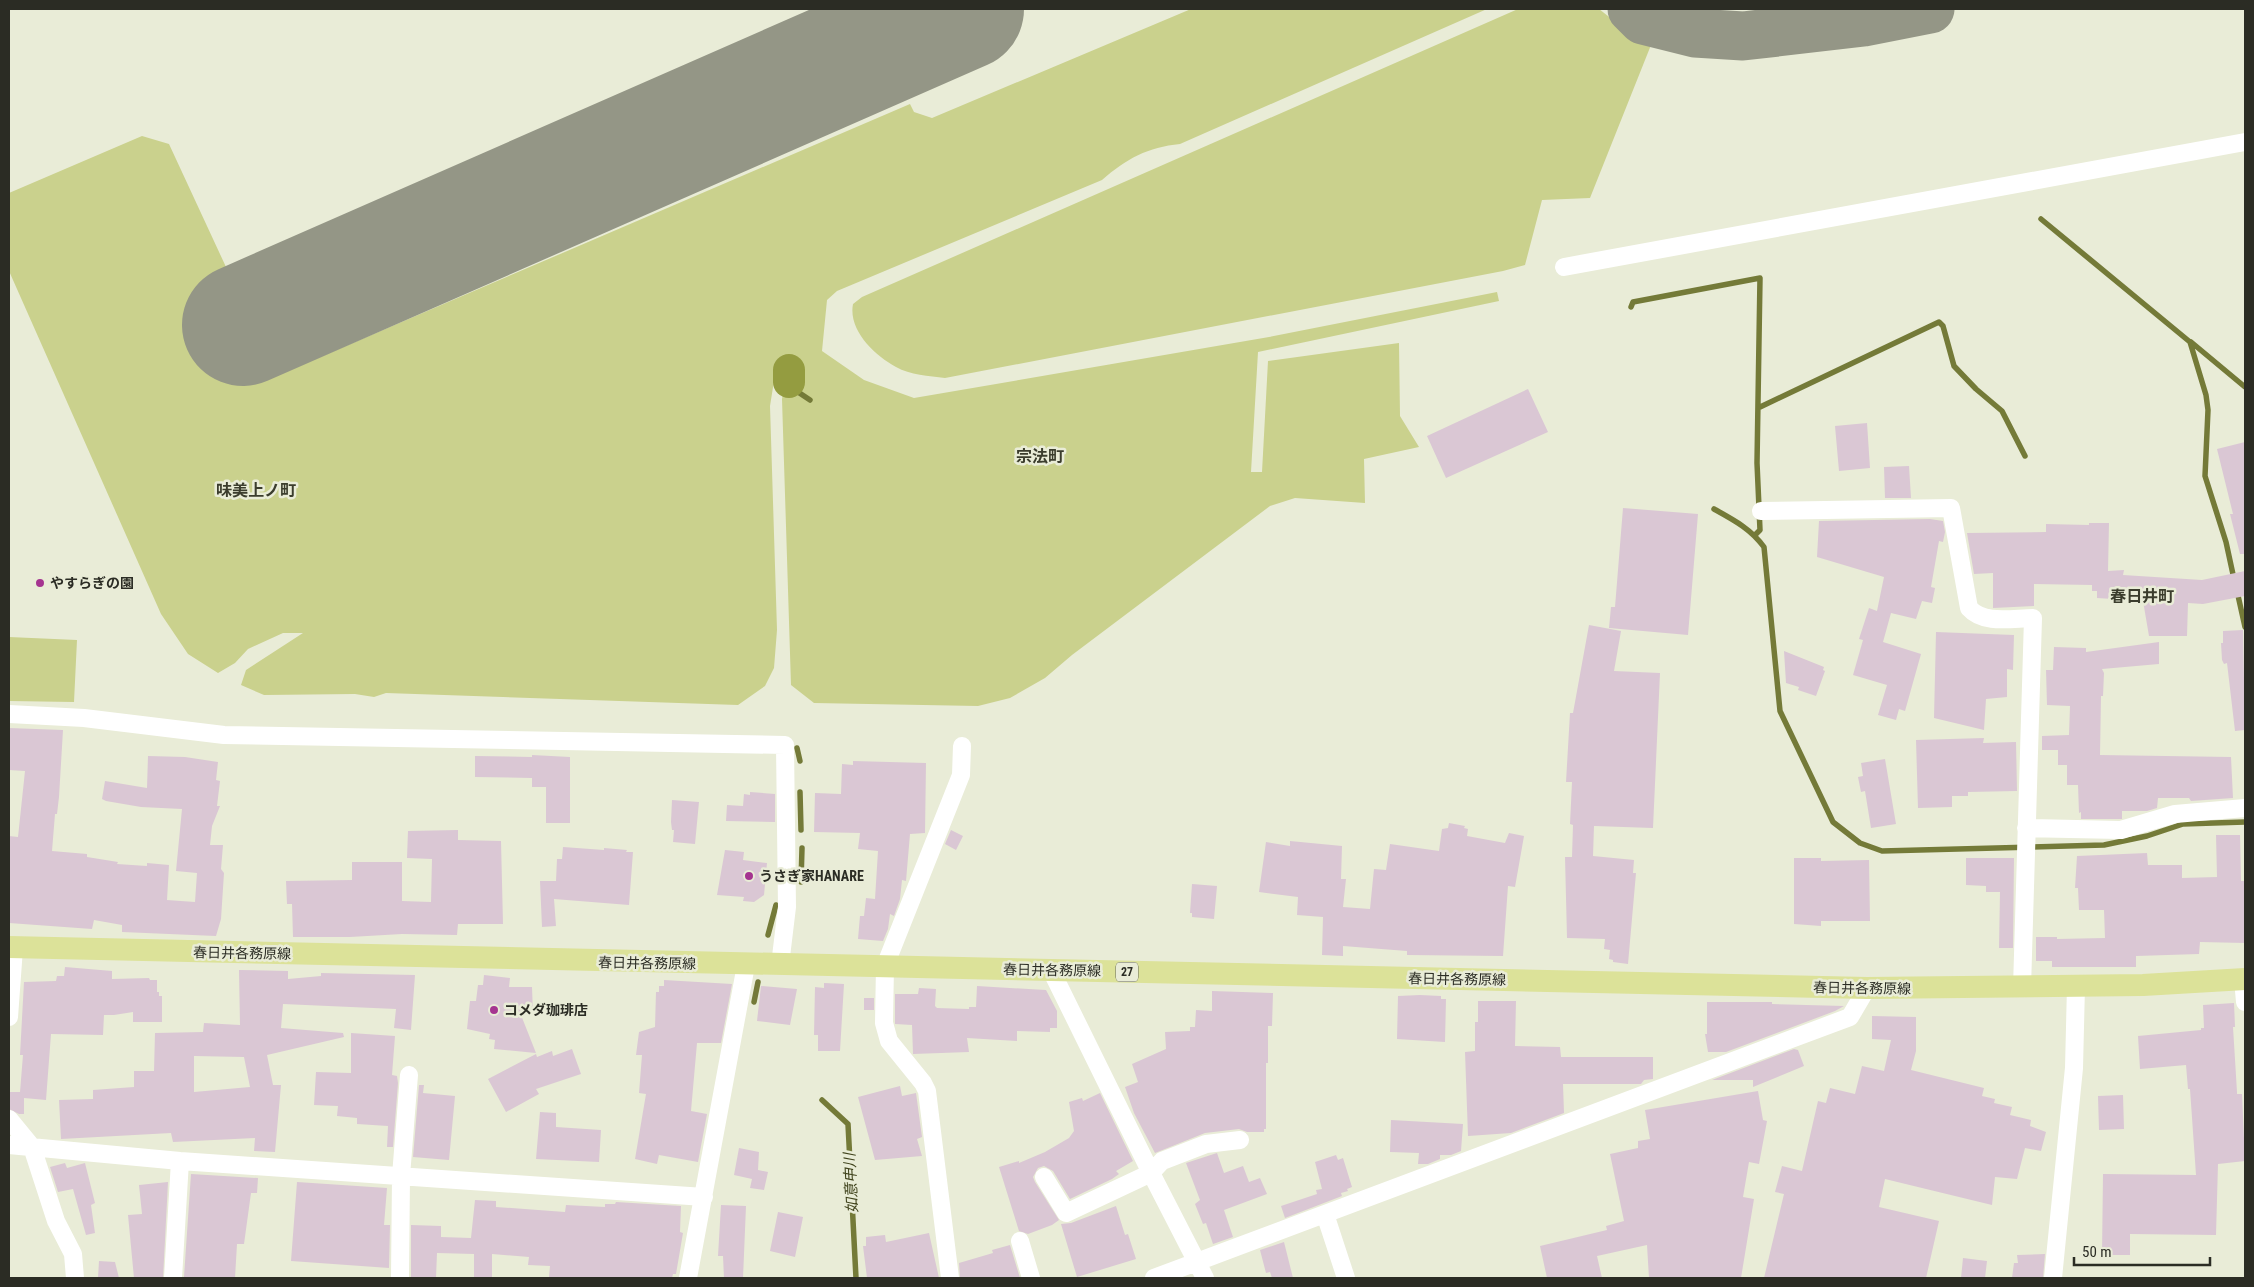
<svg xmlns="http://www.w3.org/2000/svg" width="2254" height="1287" viewBox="0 0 2254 1287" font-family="'Roboto Condensed','Noto Sans JP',sans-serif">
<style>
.green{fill:#cad18d}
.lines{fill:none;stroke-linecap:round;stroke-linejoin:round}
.stream{stroke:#747a38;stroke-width:5.5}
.river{stroke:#949c40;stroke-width:32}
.taxiway{stroke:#949686;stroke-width:49}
.runway{stroke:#949686;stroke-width:122}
.building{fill:#dac7d4;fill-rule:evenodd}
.minor{stroke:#fff;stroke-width:18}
.major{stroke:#dce299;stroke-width:22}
.poi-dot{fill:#a53490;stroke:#e9ecd7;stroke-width:2}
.labels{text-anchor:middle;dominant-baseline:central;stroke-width:5;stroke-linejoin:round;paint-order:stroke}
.shield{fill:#e9ecd7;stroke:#64665a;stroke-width:1}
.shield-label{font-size:12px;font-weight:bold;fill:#2b2c24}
.poi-label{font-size:14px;font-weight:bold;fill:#2b2c24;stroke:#e9ecd7;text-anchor:start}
.street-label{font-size:14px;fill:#2b2c24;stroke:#e9ecd7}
.water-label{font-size:15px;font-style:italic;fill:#3f421b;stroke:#e9ecd7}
.quarter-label{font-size:16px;font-weight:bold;fill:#3b3d2d;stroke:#e9ecd7}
</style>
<rect width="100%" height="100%" fill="#e9ecd7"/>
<path class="green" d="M 1191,9 L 1487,9 L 1180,144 C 1148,147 1126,159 1102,180 L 837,291 L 827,300 L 822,351 L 864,380 L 914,398 L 1269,337 L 1497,292 L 1499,301 L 1258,352 L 1251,472 L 1262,472 L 1268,361 L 1399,343 L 1400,416 L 1419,447 L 1364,459 L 1365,503 L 1295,498 L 1270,506 L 1072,655 L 1045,678 L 1010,698 L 978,706 L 814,703 L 791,685 L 782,399 L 785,384 L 774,381 L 770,406 L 777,630 L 774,668 L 765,686 L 738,705 L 386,693 L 374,697 L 355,694 L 264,695 L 241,685 L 246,670 L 303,633 L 283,633 L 248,649 L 235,663 L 218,673 L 188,654 L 161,614 L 9,271 L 9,193 L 142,136 L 169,144 L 226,267 L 220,271 L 264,381 L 910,104 L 914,112 L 932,118 Z
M 1518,9 L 1599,9 L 1613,20 L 1651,45 L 1590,198 L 1542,200 L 1525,265 L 1503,271 L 945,378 C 929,376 910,375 896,367 C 874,355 848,330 853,304 L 862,297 Z
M 9,637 L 77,640 L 74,702 L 9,701 Z"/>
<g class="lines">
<path class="stream" d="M 2041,219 L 2190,342 L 2206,395 L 2208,410 L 2205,476 L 2226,542 L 2234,579
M 1631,307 L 1633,302 L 1760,278 L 1757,463 L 1760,530 L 1755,535
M 2191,342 L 2245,387
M 789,382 L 798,392 L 810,400
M 786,394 L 789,382
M 1758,408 L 1939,322 L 1943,326 L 1954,366 L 1976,389 L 2002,411 L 2025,456
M 1714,509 C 1734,520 1751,529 1764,547 L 1780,711 L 1833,822 L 1860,843 L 1882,851 L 2104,845 L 2147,836 L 2183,824 L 2245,822
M 2237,591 L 2245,627
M 797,748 L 800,761
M 800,792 L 801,830
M 801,882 L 802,848
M 768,935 L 776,905
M 754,1002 L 758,982
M 822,1100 L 848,1124 L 856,1278"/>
<path class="river" d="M 789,370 L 789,382"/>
<path class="taxiway" d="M 1632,9 L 1643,20 L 1695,33 L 1743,36 L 1864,22 L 1930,9"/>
<path class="runway" d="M 243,325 L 963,9"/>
</g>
<path class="building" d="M 1528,389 L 1548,432 L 1446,478 L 1427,436 Z
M 1867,423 L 1870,468 L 1839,471 L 1835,426 Z
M 2245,442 L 2245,554 L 2240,554 L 2230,514 L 2233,514 L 2217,449 Z
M 1909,466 L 1911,498 L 1885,498 L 1884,467 Z
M 1623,508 L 1698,514 L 1688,635 L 1609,628 L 1611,607 L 1615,607 Z
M 1930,519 L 1943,521 L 1945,532 L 1943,542 L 1939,541 L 1931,587 L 1935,588 L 1932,603 L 1922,601 L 1916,619 L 1891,613 L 1883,642 L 1921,654 L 1905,711 L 1899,709 L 1896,720 L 1878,715 L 1887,685 L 1853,675 L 1863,640 L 1859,639 L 1869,608 L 1877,611 L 1884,577 L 1817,557 L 1819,521 Z
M 2089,523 L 2109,523 L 2108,571 L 2124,570 L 2123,575 L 2202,580 L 2245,571 L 2245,596 L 2203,604 L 2188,603 L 2187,636 L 2149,636 L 2143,601 L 2097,598 L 2097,591 L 2092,591 L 2092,585 L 2034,584 L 2034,606 L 1993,608 L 1993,573 L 1974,574 L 1967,533 L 2046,532 L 2046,524 L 2089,525 Z
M 1589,625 L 1621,631 L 1614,671 L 1660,673 L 1653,828 L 1594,826 L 1593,856 L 1634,860 L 1633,873 L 1636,873 L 1628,964 L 1613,962 L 1613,960 L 1609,959 L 1610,950 L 1604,949 L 1605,939 L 1567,938 L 1565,857 L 1572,857 L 1573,825 L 1570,824 L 1572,782 L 1566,782 L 1570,713 L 1573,713 Z
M 2243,630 L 2245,730 L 2235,731 L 2227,663 L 2224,664 L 2222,660 L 2221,643 L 2223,643 L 2223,631 Z
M 1936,632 L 2014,635 L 2013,670 L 2007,669 L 2007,697 L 1986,699 L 1984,730 L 1934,718 Z
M 2159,642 L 2159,664 L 2102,669 L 2104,673 L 2103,696 L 2101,696 L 2100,755 L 2231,757 L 2233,798 L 2191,801 L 2189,798 L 2158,798 L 2157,808 L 2147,811 L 2122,811 L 2122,819 L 2081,819 L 2081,812 L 2079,813 L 2078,785 L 2067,785 L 2067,765 L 2058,765 L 2058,750 L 2042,750 L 2042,736 L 2069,735 L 2070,706 L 2047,705 L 2046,670 L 2053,670 L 2054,647 L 2086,648 L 2086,652 Z
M 1784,651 L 1824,667 L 1823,670 L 1825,671 L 1816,696 L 1798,690 L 1799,687 L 1786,683 Z
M 9,728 L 63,730 L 59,797 L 57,814 L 55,814 L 52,851 L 87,854 L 87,857 L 118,862 L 117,864 L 147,866 L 147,863 L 169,865 L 167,900 L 195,902 L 197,873 L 176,871 L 182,809 L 141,807 L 106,801 L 102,799 L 105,781 L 147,788 L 148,756 L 185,757 L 218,762 L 216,780 L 220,781 L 217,806 L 220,806 L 212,826 L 210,845 L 223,845 L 221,869 L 224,873 L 221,919 L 216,936 L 122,932 L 122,925 L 94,920 L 92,929 L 9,923 L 9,836 L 18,837 L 25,771 L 9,770 Z
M 1984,738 L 1983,743 L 2016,742 L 2017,791 L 1968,792 L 1968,796 L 1952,796 L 1952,807 L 1918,808 L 1916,740 Z
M 532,755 L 570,757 L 570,823 L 546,823 L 546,787 L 532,787 L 532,778 L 475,777 L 475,756 L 532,757 Z
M 1885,759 L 1896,824 L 1871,828 L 1865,791 L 1861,792 L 1858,777 L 1863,776 L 1861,763 Z
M 853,761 L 926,763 L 925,833 L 910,834 L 906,881 L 902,880 L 900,899 L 894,916 L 890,914 L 888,929 L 883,941 L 858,939 L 860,916 L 864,916 L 866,898 L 875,899 L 878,851 L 858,849 L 860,833 L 814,832 L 815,793 L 841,794 L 842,764 L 853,765 Z
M 750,792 L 775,794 L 775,822 L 726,821 L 727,805 L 743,806 L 744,794 L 750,795 Z
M 672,800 L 699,802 L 695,844 L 673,842 L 674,830 L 672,830 L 671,822 Z
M 1449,823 L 1465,826 L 1464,828 L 1468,829 L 1467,836 L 1505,843 L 1509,833 L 1524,836 L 1515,887 L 1508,886 L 1503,956 L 1407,955 L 1407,951 L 1343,946 L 1343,956 L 1322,955 L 1323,917 L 1297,915 L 1298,897 L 1259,892 L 1266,842 L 1290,846 L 1290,841 L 1342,846 L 1341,879 L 1346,879 L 1343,907 L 1370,909 L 1374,869 L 1386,870 L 1390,844 L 1439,851 L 1442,829 L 1448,828 Z
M 458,830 L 458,840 L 501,841 L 503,924 L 458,924 L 457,935 L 402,934 L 350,937 L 293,937 L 292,904 L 287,904 L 286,881 L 352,880 L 352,862 L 402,862 L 402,901 L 431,902 L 432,859 L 407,858 L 408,831 Z
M 951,830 L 963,836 L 956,850 L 945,844 Z
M 2216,835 L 2240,835 L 2241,881 L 2245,881 L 2245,943 L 2200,942 L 2199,954 L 2136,956 L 2136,967 L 2052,967 L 2052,961 L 2036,961 L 2036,937 L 2057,937 L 2057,939 L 2105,938 L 2104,910 L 2079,910 L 2078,888 L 2075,888 L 2077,856 L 2147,853 L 2148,865 L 2182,865 L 2182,878 L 2217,877 Z
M 563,847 L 604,850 L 604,848 L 627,850 L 626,852 L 633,852 L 629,905 L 554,899 L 556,926 L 542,927 L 540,881 L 556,881 L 557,859 L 562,859 Z
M 725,850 L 744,852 L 743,860 L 767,863 L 764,895 L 754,902 L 743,901 L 744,897 L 717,895 Z
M 1794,858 L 1821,858 L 1821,861 L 1869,860 L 1870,921 L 1821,921 L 1821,926 L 1794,924 Z
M 1966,858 L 2014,858 L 2013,948 L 1999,948 L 2000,892 L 1986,892 L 1986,886 L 1966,885 Z
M 1192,884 L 1217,886 L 1214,919 L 1192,917 L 1192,913 L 1190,913 Z
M 65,967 L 112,971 L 112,979 L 149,978 L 150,980 L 157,980 L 157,992 L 159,992 L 159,996 L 162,996 L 162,1022 L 133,1022 L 133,1012 L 114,1015 L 104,1015 L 103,1035 L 51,1034 L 46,1100 L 24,1098 L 24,1114 L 19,1114 L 9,1109 L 9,1092 L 20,1092 L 23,1055 L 20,1055 L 24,982 L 56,981 L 57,976 L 64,976 Z
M 239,970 L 288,971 L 288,979 L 321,976 L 321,973 L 415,975 L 411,1030 L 394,1028 L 396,1009 L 283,1004 L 281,1028 L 343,1033 L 344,1037 L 267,1055 L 273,1085 L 281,1085 L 275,1152 L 254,1151 L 255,1138 L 173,1142 L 171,1133 L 61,1139 L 59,1100 L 93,1099 L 93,1090 L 134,1087 L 134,1071 L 154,1071 L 155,1033 L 203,1032 L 204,1023 L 240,1025 ZM 194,1056 L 244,1057 L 250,1087 L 194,1092 Z
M 484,975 L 510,978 L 509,987 L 532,987 L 533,1014 L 521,1015 L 536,1053 L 494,1049 L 495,1040 L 489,1039 L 490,1034 L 467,1029 L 470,1001 L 476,1001 L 478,985 L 483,985 Z
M 664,980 L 732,984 L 721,1043 L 697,1043 L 691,1111 L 707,1114 L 698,1162 L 659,1155 L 657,1164 L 635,1159 L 646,1094 L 639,1093 L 642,1055 L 636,1055 L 639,1032 L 655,1027 L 656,992 L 659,992 L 659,986 L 664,986 Z
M 824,983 L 844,984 L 840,1051 L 818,1051 L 818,1035 L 814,1035 L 815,987 L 824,988 Z
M 761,986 L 797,989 L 790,1025 L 757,1021 Z
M 977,986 L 1046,990 L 1057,1011 L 1057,1028 L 1050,1028 L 1050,1032 L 1017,1031 L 1017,1041 L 967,1038 L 969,1052 L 913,1054 L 912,1025 L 895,1024 L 895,994 L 918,994 L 919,988 L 936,989 L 935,1006 L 937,1008 L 969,1009 L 969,1007 L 976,1007 Z
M 1212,991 L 1273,993 L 1272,1026 L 1268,1026 L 1268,1063 L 1266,1063 L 1266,1129 L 1264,1129 L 1264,1132 L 1247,1132 L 1239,1129 L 1205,1133 L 1155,1153 L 1134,1113 L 1125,1087 L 1138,1082 L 1132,1064 L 1166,1049 L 1165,1032 L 1190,1031 L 1190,1027 L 1195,1027 L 1196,1010 L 1212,1011 Z
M 1420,995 L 1441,996 L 1441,999 L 1446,999 L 1445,1042 L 1397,1039 L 1398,996 Z
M 864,998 L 874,998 L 874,1010 L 864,1010 Z
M 1478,1001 L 1516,1001 L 1515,1046 L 1560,1047 L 1561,1057 L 1653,1057 L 1653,1079 L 1644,1080 L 1641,1084 L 1563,1084 L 1564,1113 L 1511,1133 L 1468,1136 L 1465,1052 L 1475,1051 L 1475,1022 L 1478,1022 Z
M 1707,1002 L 1772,1002 L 1772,1004 L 1844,1006 L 1835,1011 L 1726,1052 L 1708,1052 L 1705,1034 L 1707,1034 Z
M 2234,1003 L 2235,1027 L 2233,1027 L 2237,1092 L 2237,1094 L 2242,1094 L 2245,1161 L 2218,1164 L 2216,1235 L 2130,1234 L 2130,1255 L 2102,1255 L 2103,1174 L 2196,1175 L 2190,1089 L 2188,1089 L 2186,1065 L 2140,1069 L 2138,1036 L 2201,1030 L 2201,1028 L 2204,1028 L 2203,1005 Z
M 1872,1016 L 1916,1017 L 1916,1051 L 1911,1070 L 1984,1088 L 1982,1096 L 1995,1099 L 1994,1103 L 2012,1107 L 2010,1115 L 2031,1120 L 2030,1126 L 2046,1132 L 2041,1151 L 2025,1148 L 2017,1179 L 1995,1177 L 1992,1205 L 1885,1179 L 1879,1207 L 1939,1221 L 1926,1278 L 1764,1278 L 1784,1194 L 1775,1192 L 1782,1166 L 1802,1171 L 1818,1101 L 1826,1103 L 1830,1088 L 1855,1094 L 1862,1066 L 1884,1071 L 1891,1040 L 1872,1039 Z
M 351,1033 L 395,1036 L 392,1075 L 397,1076 L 398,1083 L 393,1147 L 387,1147 L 388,1126 L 357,1124 L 357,1118 L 337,1116 L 338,1106 L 314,1105 L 316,1072 L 351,1073 Z
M 572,1049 L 581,1074 L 536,1089 L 539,1094 L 506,1112 L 488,1079 L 536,1054 L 537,1057 L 552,1051 L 553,1056 Z
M 1794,1049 L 1798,1050 L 1804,1066 L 1753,1087 L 1753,1080 L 1712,1080 Z
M 419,1085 L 424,1085 L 423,1093 L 455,1096 L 449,1160 L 413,1157 Z
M 900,1086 L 902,1096 L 916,1093 L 922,1137 L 917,1139 L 922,1156 L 875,1160 L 858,1097 Z
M 1758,1091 L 1763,1120 L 1767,1121 L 1759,1164 L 1749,1162 L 1743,1197 L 1754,1199 L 1741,1278 L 1649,1278 L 1647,1245 L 1597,1256 L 1602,1278 L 1547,1278 L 1540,1246 L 1607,1230 L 1606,1226 L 1624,1221 L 1610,1154 L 1638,1148 L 1638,1141 L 1650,1139 L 1645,1110 Z
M 1100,1093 L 1133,1161 L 1116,1171 L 1119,1174 L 1112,1179 L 1070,1199 L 1053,1171 L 1044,1166 L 1038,1168 L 1033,1177 L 1035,1182 L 1059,1220 L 1052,1225 L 1028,1234 L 1019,1231 L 999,1167 L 1019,1161 L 1019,1163 L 1045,1152 L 1069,1138 L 1074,1131 L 1069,1102 L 1082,1098 L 1083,1101 Z
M 2123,1095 L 2124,1129 L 2099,1130 L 2098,1096 Z
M 540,1112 L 556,1113 L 556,1127 L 601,1130 L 599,1162 L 536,1159 Z
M 1391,1120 L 1463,1124 L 1461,1151 L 1451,1155 L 1440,1155 L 1440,1159 L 1428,1164 L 1418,1164 L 1419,1153 L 1390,1152 Z
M 739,1148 L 759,1152 L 758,1170 L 768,1172 L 764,1190 L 750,1188 L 752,1179 L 734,1175 Z
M 1217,1153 L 1224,1173 L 1243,1166 L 1249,1182 L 1260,1178 L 1267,1194 L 1224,1210 L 1233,1237 L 1213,1244 L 1206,1223 L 1203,1224 L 1195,1204 L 1200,1200 L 1186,1163 Z
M 1336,1155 L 1338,1160 L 1343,1158 L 1352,1187 L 1347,1189 L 1348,1191 L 1341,1193 L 1342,1196 L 1285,1218 L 1281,1206 L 1317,1194 L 1316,1190 L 1322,1189 L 1315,1162 Z
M 65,1163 L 67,1168 L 85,1163 L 95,1203 L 91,1205 L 95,1233 L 86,1235 L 73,1189 L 58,1192 L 50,1167 Z
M 191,1174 L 258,1178 L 257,1193 L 251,1193 L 244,1244 L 237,1244 L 235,1278 L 184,1277 Z
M 168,1182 L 163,1278 L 134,1278 L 128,1215 L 142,1214 L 139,1185 Z
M 297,1182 L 387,1188 L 384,1225 L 390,1225 L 389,1268 L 291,1261 Z
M 475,1200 L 496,1201 L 496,1207 L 565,1212 L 566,1205 L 605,1207 L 605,1204 L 615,1204 L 616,1202 L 681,1206 L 680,1232 L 683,1233 L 676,1274 L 673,1274 L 672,1278 L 552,1278 L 549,1277 L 550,1266 L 528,1265 L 529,1257 L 492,1254 L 492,1278 L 474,1278 L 474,1254 L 437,1253 L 436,1278 L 411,1278 L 411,1225 L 441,1226 L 441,1237 L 471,1238 Z
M 721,1205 L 746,1206 L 743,1278 L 724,1278 L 723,1256 L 718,1256 Z
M 1116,1206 L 1125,1235 L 1128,1234 L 1136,1259 L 1077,1277 L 1061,1224 L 1071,1223 Z
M 778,1212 L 803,1217 L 795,1257 L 770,1251 Z
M 929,1233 L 939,1278 L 867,1278 L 863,1246 L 866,1246 L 866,1237 L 885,1235 L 886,1242 Z
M 1284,1242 L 1293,1278 L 1272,1278 L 1270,1272 L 1266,1273 L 1260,1250 Z
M 1010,1245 L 1020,1278 L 960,1278 L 959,1263 L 993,1253 L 992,1250 Z
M 2045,1254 L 2043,1278 L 2012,1278 L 2014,1263 L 2018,1263 L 2017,1255 Z
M 1963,1258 L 1987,1261 L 1985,1278 L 1961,1278 Z
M 99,1261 L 115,1262 L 119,1278 L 98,1278 Z"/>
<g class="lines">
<path class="minor" d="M 1564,267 L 2245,142
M 1761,511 L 1951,508 L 1969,608 C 1984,625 2013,618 2033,618 L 2022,988
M 9,714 L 84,718 L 224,735 L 785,745 L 787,907 L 780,965
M 2026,828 L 2121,830 L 2175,814 L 2245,808
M 1051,970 L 1151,1173 L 1205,1278
M 2243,979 L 2245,1002
M 9,1017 L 14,948
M 9,1119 L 32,1147 L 56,1221 L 73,1254 L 75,1278
M 9,1145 L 180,1161 L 704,1197
M 1044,1177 L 1066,1213 L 1151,1173 L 1162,1161 L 1206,1144 L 1240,1140
M 1325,1214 L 1346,1278
M 1020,1241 L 1031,1278
M 173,1278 L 180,1161
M 400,1278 L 401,1176 L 409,1075
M 688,1278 L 746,965
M 950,1278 L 927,1091 L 923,1083 L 889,1041 L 884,1023 L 885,966 L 961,775 L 962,746
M 1154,1278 L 1850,1017 L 1867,988
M 2053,1278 L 2074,1068 L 2076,986"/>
<path class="major" d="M 9,947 L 1867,988 L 2143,985 L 2245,979"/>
</g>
<g class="poi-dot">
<circle cx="40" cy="583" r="5"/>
<circle cx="749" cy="876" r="5"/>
<circle cx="494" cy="1010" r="5"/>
</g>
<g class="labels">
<rect class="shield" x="1116" y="962.5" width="22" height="19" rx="4"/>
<g class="shield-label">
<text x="1127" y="972">27</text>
</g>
<g class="poi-label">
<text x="50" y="583">やすらぎの園</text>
<text x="759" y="876">うさぎ家HANARE</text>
<text x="504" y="1010">コメダ珈琲店</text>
</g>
<g class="street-label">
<text transform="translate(242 953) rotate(1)">春日井各務原線</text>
<text transform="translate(647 963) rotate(1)">春日井各務原線</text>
<text transform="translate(1052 970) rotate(1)">春日井各務原線</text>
<text transform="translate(1457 979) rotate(1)">春日井各務原線</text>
<text transform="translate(1862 988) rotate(1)">春日井各務原線</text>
</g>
<g class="water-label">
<text transform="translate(851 1183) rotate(-93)">如意申川</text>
</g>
<g class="quarter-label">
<text x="1040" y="456">宗法町</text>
<text x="256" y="490">味美上ノ町</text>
<text x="2142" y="596">春日井町</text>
</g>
</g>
<rect width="2254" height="1287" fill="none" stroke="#2b2c24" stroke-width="20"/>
<path d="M2074 1257v8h136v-8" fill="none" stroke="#2b2c24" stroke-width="2.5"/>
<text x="2082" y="1257" font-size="15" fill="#2b2c24" stroke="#e9ecd7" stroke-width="4" paint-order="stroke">50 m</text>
</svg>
